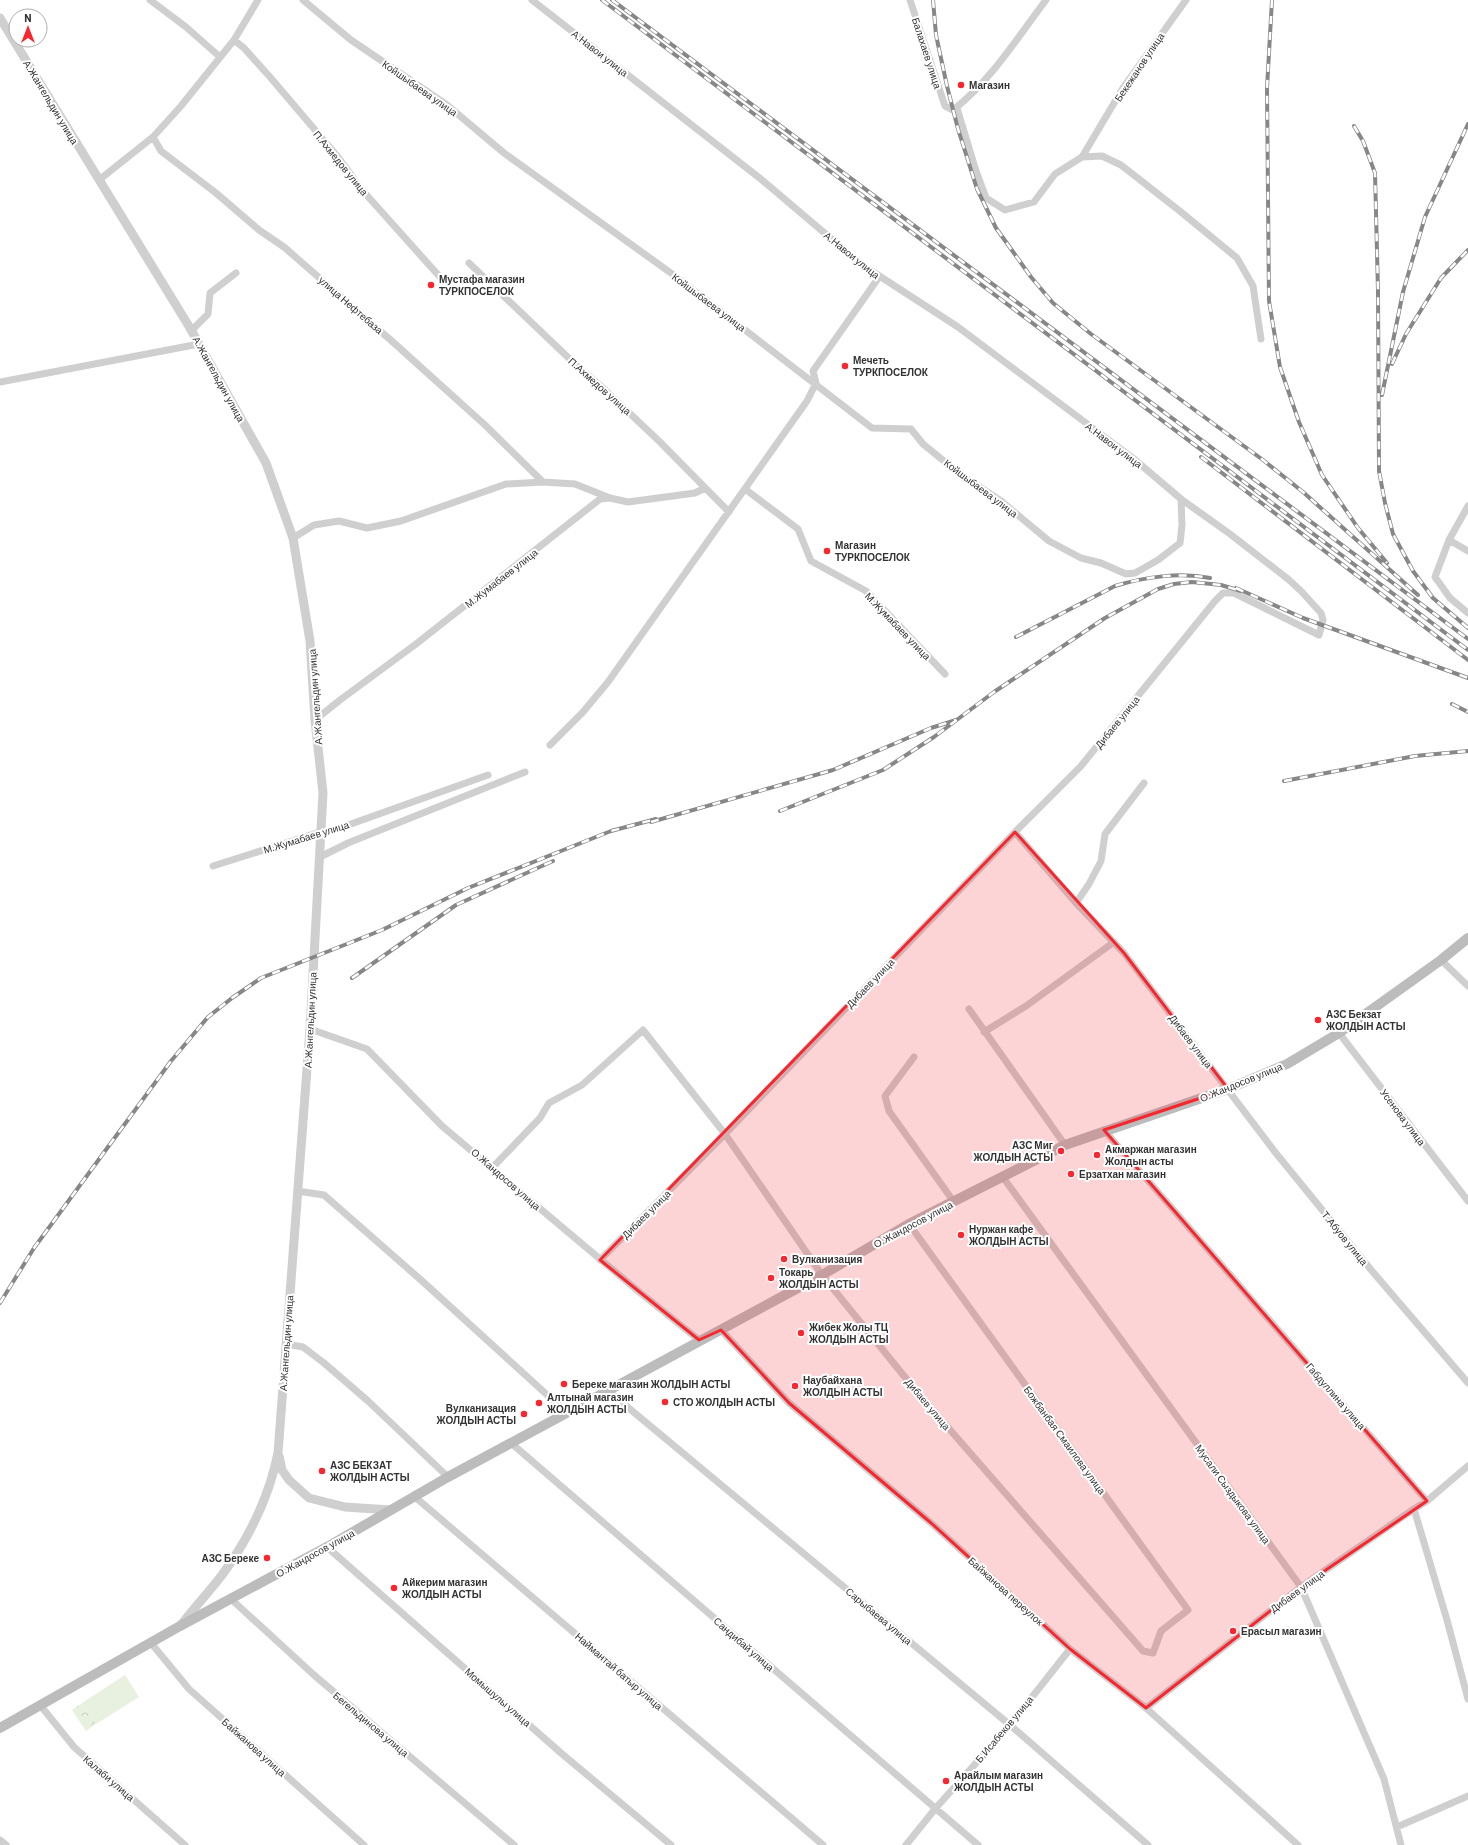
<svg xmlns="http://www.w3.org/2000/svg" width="1468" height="1845" viewBox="0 0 1468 1845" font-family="Barlow,sans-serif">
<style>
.green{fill:#e8f0e0}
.park{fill:url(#park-crowns)}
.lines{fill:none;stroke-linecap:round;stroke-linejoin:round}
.minor{stroke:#cfcfcf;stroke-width:7}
.tertiary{stroke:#cfcfcf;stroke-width:9}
.secondary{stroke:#bcbcbc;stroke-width:10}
.rail-casing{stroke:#878787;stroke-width:4}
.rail{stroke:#fff;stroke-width:2.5;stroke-dasharray:8;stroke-linecap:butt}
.marked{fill:#f7272f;fill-opacity:0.2;stroke:#f7272f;stroke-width:3;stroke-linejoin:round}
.poi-dot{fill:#f7272f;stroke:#fff;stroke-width:1.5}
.labels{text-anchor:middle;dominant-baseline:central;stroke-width:4;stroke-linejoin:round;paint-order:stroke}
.street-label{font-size:10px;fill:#323232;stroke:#fff}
.poi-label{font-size:10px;font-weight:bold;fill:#323232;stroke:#fff;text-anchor:start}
</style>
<defs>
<pattern id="park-crowns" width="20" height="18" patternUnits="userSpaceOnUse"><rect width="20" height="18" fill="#e8f0e0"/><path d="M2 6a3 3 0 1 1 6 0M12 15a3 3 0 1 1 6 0" fill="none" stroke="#c7cec1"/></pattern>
</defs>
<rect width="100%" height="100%" fill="#fff"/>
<path class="green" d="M 125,1675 L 139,1697 L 96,1724 L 82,1703 Z"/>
<path class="park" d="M 82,1703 L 96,1724 L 86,1731 L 72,1710 Z"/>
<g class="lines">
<path class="minor" d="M 150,0 L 186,27 L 220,57
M 303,0 L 351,40 L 447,105 L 504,153 L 675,276 L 872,428 L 911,429 L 923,444 L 960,474 L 1001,501 L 1049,541 L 1081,558 L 1101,563 L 1126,574 L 1135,573 L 1158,560 L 1180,543 L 1182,525 L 1181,499
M 532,0 L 762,180 L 861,264 L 958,327 L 1134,459 L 1181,499 L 1230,534 L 1288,579 L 1301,591 L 1321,613 L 1323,620 L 1319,635 L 1234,593 L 1223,593 L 1215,601 L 1081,766 L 1015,832 L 725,1134 L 600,1260
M 910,0 L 945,106 L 953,110 C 990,82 1018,37 1046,0
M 234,40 L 244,48 L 270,77 L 338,157 L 363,191 L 448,286
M 957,108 L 975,168 L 986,198 L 1005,210 L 1034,202 L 1055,174 L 1082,157 L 1102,156 L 1121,165 L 1181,212 L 1237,258 L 1253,286 L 1261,339
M 153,137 L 161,151 L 216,193 L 259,230 L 284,247 L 394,343 L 485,425 L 543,482
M 1082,157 L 1123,88 L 1186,0
M 99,180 L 153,137 L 181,106 L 234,40 L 258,0
M 469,263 L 576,365 L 604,389 L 660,442 L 729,512
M 192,330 L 208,314 L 210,293 L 236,273
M 0,382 L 199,344
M 745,489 L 798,529 L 811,561 L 866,591 L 945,674
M 1468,506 L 1449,540 L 1435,577 L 1450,598 L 1468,613
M 293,538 L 314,525 L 339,521 L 367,528 L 401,521 L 506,484 L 543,482 L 575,484 L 610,498
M 1449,540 L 1468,551
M 315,720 L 340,700 L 416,644 L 600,499 L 610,498 L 628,502 L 695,493 L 705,488
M 550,745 L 583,712 L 608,682 L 807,401 L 816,383 L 813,371 L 879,277
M 1015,832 L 1076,903 L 1124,953 L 1275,1152 L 1372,1271 L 1468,1383
M 320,857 L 348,843 L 525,772
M 213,866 L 320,832 L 337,829 L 488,775
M 1076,903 L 1089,884 L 1101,861 L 1105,834 L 1144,783
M 1441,960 L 1468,986
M 969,1009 L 1065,1145
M 310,1029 L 367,1049 L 442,1126 L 638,1291 L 699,1340
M 984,1032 L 1026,1006 L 1114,942
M 1339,1033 L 1468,1201
M 914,1057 L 885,1096 L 889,1111 L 954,1202
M 1104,1130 L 1427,1501 L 1414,1509 L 1447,1620 L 1468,1699
M 493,1167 L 540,1118 L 549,1103 L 582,1085 L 643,1030 L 725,1134 L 822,1275 L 917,1392 L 1143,1651 L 1153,1653 L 1161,1631 L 1188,1610 L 909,1224
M 1002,1176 L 1301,1587 L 1384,1779 L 1401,1845
M 297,1191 L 324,1195 L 421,1280 L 567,1413
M 721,1330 L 789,1403 L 931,1523 L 1070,1649 L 1146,1708 L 1298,1845
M 286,1344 L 303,1347 L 324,1363 L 368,1401 L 448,1477
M 607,1390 L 1010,1725 L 1148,1845
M 511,1443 L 978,1845
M 415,1497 L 823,1845
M 1427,1501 L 1468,1466
M 327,1547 L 561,1753 L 671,1845
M 231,1599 L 314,1675 L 514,1845
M 151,1643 L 189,1689 L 364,1845
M 40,1705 L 74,1747 L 185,1845
M 1146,1708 L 1301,1587 L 1414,1509
M 1397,1827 L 1468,1796
M 0,1840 L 6,1845
M 906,1845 L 935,1809 L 1010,1725 L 1070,1649"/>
<path class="tertiary" d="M 0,18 L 190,328 L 266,463 L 293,538 L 310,641 L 315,720 L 323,793 L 310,1029 L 278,1453 C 269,1498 249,1538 222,1575 C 209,1592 194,1608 181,1625
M 279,1456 L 282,1470 L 289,1480 L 309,1498 L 345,1507 L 391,1510"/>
<path class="secondary" d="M 0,1728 L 180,1626 L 327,1547 L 448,1477 L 822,1275 L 909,1224 L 1065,1145 L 1228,1089 L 1287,1064 L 1339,1033 L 1441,960 L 1468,938"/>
<defs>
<path id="rail" d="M 602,0 L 1468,650
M 612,0 L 1468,639
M 933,0 L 936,35 L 947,86 L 958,129 L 977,189 L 996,228 L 1031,277 L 1053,303 L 1091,334 L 1263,460 L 1303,492 L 1418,595
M 1272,0 L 1267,88 L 1269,301 L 1280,367 L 1299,422 L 1322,475 L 1358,528 L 1387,563
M 1354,126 L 1363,141 L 1375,173 L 1378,291 L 1379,471 L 1385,503 L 1393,534 L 1413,571 L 1433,598 L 1468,628
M 1392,364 L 1406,334 L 1441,278 L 1468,250
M 1382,395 L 1403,292 L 1425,217 L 1468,124
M 1201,457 L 1468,660
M 1236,588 L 1303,618 L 1468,678
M 1016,637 L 1115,586 C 1144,577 1180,572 1210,578
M 1452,704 L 1468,712
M 1284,781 L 1415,756 L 1468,751
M 780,811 L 883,770 L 934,737 L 994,692 L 1105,618 L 1158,589 L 1174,584 L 1192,582 L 1221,585 L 1241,591
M 651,822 L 833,770 L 931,728 L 956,720
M 352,978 L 456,905 L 553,861
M 0,1303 L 34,1248 L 171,1061 L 208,1017 L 232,998 L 261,978 L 382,930 L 468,888 L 611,831 L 656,819"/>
</defs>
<use href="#rail" class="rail-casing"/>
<use href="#rail" class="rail"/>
</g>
<path class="marked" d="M 1015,832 L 1124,953 L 1228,1089 L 1104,1130 L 1427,1501 L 1301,1587 L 1146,1708 L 1070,1649 L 931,1523 L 789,1403 L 721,1330 L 699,1340 L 600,1260 Z"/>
<g class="poi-dot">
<circle cx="961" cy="85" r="4"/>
<circle cx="431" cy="285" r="4"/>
<circle cx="845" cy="366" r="4"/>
<circle cx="827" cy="551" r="4"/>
<circle cx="1318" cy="1020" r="4"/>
<circle cx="1061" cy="1151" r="4"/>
<circle cx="1097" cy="1155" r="4"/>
<circle cx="1071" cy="1174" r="4"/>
<circle cx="961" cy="1235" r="4"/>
<circle cx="784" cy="1259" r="4"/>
<circle cx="771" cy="1278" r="4"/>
<circle cx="801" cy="1333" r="4"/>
<circle cx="564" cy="1384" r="4"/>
<circle cx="795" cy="1386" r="4"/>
<circle cx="665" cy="1402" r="4"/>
<circle cx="539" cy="1403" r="4"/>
<circle cx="524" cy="1414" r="4"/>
<circle cx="322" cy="1471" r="4"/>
<circle cx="267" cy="1558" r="4"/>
<circle cx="394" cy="1588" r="4"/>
<circle cx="1233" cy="1631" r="4"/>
<circle cx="946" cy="1781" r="4"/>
</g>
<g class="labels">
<g class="street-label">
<text transform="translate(600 53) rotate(38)">А.Навои улица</text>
<text transform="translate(927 53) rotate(72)">Балахаев улица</text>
<text transform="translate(1139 67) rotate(-56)">Бекежанов улица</text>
<text transform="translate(420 88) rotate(35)">Койшыбаева улица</text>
<text transform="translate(51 102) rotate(59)">А.Жангельдин улица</text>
<text transform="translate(341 163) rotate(51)">П.Ахмедов улица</text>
<text transform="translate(852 255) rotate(39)">А.Навои улица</text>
<text transform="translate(709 302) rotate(37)">Койшыбаева улица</text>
<text transform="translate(351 305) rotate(41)">улица Нефтебаза</text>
<text transform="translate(219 379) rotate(61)">А.Жангельдин улица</text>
<text transform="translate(600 386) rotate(42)">П.Ахмедов улица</text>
<text transform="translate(1114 445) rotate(37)">А.Навои улица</text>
<text transform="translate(981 488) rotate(37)">Койшыбаева улица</text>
<text transform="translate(501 578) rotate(-38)">М.Жумабаев улица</text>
<text transform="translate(898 626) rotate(46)">М.Жумабаев улица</text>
<text transform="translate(315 697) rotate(-94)">А.Жангельдин улица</text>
<text transform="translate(1117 722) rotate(-51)">Дибаев улица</text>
<text transform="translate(306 837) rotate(-17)">М.Жумабаев улица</text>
<text transform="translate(870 983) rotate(-46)">Дибаев улица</text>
<text transform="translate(310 1020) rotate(-87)">А.Жангельдин улица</text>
<text transform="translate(1191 1041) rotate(53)">Дибаев улица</text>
<text transform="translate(1241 1082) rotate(-22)">О.Жандосов улица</text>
<text transform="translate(1403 1117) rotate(53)">Усенова улица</text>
<text transform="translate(506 1179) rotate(41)">О.Жандосов улица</text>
<text transform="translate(646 1214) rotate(-45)">Дибаев улица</text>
<text transform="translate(913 1224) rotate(-28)">О.Жандосов улица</text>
<text transform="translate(1345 1238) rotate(51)">Т.Абуов улица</text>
<text transform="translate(286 1343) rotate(-86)">А.Жангельдин улица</text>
<text transform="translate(1336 1396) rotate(49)">Габдуллина улица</text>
<text transform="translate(928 1404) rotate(50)">Дибаев улица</text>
<text transform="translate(1065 1440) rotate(54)">Божбанбая Смаилова улица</text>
<text transform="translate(1233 1494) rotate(54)">Мусали Сыздыкова улица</text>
<text transform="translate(315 1553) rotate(-29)">О.Жандосов улица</text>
<text transform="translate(1006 1591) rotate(42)">Байжанова переулок</text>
<text transform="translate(1297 1591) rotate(-36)">Дибаев улица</text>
<text transform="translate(879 1616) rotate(40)">Сарыбаева улица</text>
<text transform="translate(744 1644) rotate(41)">Сандибай улица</text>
<text transform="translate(619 1671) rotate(41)">Наймантай батыр улица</text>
<text transform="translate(498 1697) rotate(41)">Момышулы улица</text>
<text transform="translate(371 1724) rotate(40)">Бегельдинова улица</text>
<text transform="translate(1004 1729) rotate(-50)">Б.Исабеков улица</text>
<text transform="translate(254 1747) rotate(42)">Байжанова улица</text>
<text transform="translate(109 1778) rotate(41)">Калаби улица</text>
</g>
<g class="poi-label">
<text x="969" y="85">Магазин</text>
<text x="439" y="279">Мустафа магазин<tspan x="439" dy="12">ТУРКПОСЕЛОК</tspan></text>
<text x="853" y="360">Мечеть<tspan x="853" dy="12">ТУРКПОСЕЛОК</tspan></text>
<text x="835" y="545">Магазин<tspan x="835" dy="12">ТУРКПОСЕЛОК</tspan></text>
<text x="1326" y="1014">АЗС Бекзат<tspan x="1326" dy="12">ЖОЛДЫН АСТЫ</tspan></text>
<text x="1053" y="1145" text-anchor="end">АЗС Миг<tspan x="1053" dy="12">ЖОЛДЫН АСТЫ</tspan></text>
<text x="1105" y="1149">Акмаржан магазин<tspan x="1105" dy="12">Жолдын асты</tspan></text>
<text x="1079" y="1174">Ерзатхан магазин</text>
<text x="969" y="1229">Нуржан кафе<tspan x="969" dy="12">ЖОЛДЫН АСТЫ</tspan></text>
<text x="792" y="1259">Вулканизация</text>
<text x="779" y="1272">Токарь<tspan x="779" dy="12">ЖОЛДЫН АСТЫ</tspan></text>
<text x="809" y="1327">Жибек Жолы ТЦ<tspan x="809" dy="12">ЖОЛДЫН АСТЫ</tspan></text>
<text x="803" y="1380">Наубайхана<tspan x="803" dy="12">ЖОЛДЫН АСТЫ</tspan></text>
<text x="572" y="1384">Береке магазин ЖОЛДЫН АСТЫ</text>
<text x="547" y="1397">Алтынай магазин<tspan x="547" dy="12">ЖОЛДЫН АСТЫ</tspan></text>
<text x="673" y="1402">СТО ЖОЛДЫН АСТЫ</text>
<text x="516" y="1408" text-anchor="end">Вулканизация<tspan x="516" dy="12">ЖОЛДЫН АСТЫ</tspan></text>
<text x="330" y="1465">АЗС БЕКЗАТ<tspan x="330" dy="12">ЖОЛДЫН АСТЫ</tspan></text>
<text x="259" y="1558" text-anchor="end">АЗС Береке</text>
<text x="402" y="1582">Айкерим магазин<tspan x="402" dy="12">ЖОЛДЫН АСТЫ</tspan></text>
<text x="1241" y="1631">Ерасыл магазин</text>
<text x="954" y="1775">Арайлым магазин<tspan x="954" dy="12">ЖОЛДЫН АСТЫ</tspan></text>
</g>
</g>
<g transform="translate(28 28)"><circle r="19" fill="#ffffff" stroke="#adadad"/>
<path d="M0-3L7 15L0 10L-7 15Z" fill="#f7272f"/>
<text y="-6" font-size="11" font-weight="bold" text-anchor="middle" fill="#323232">N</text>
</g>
</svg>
